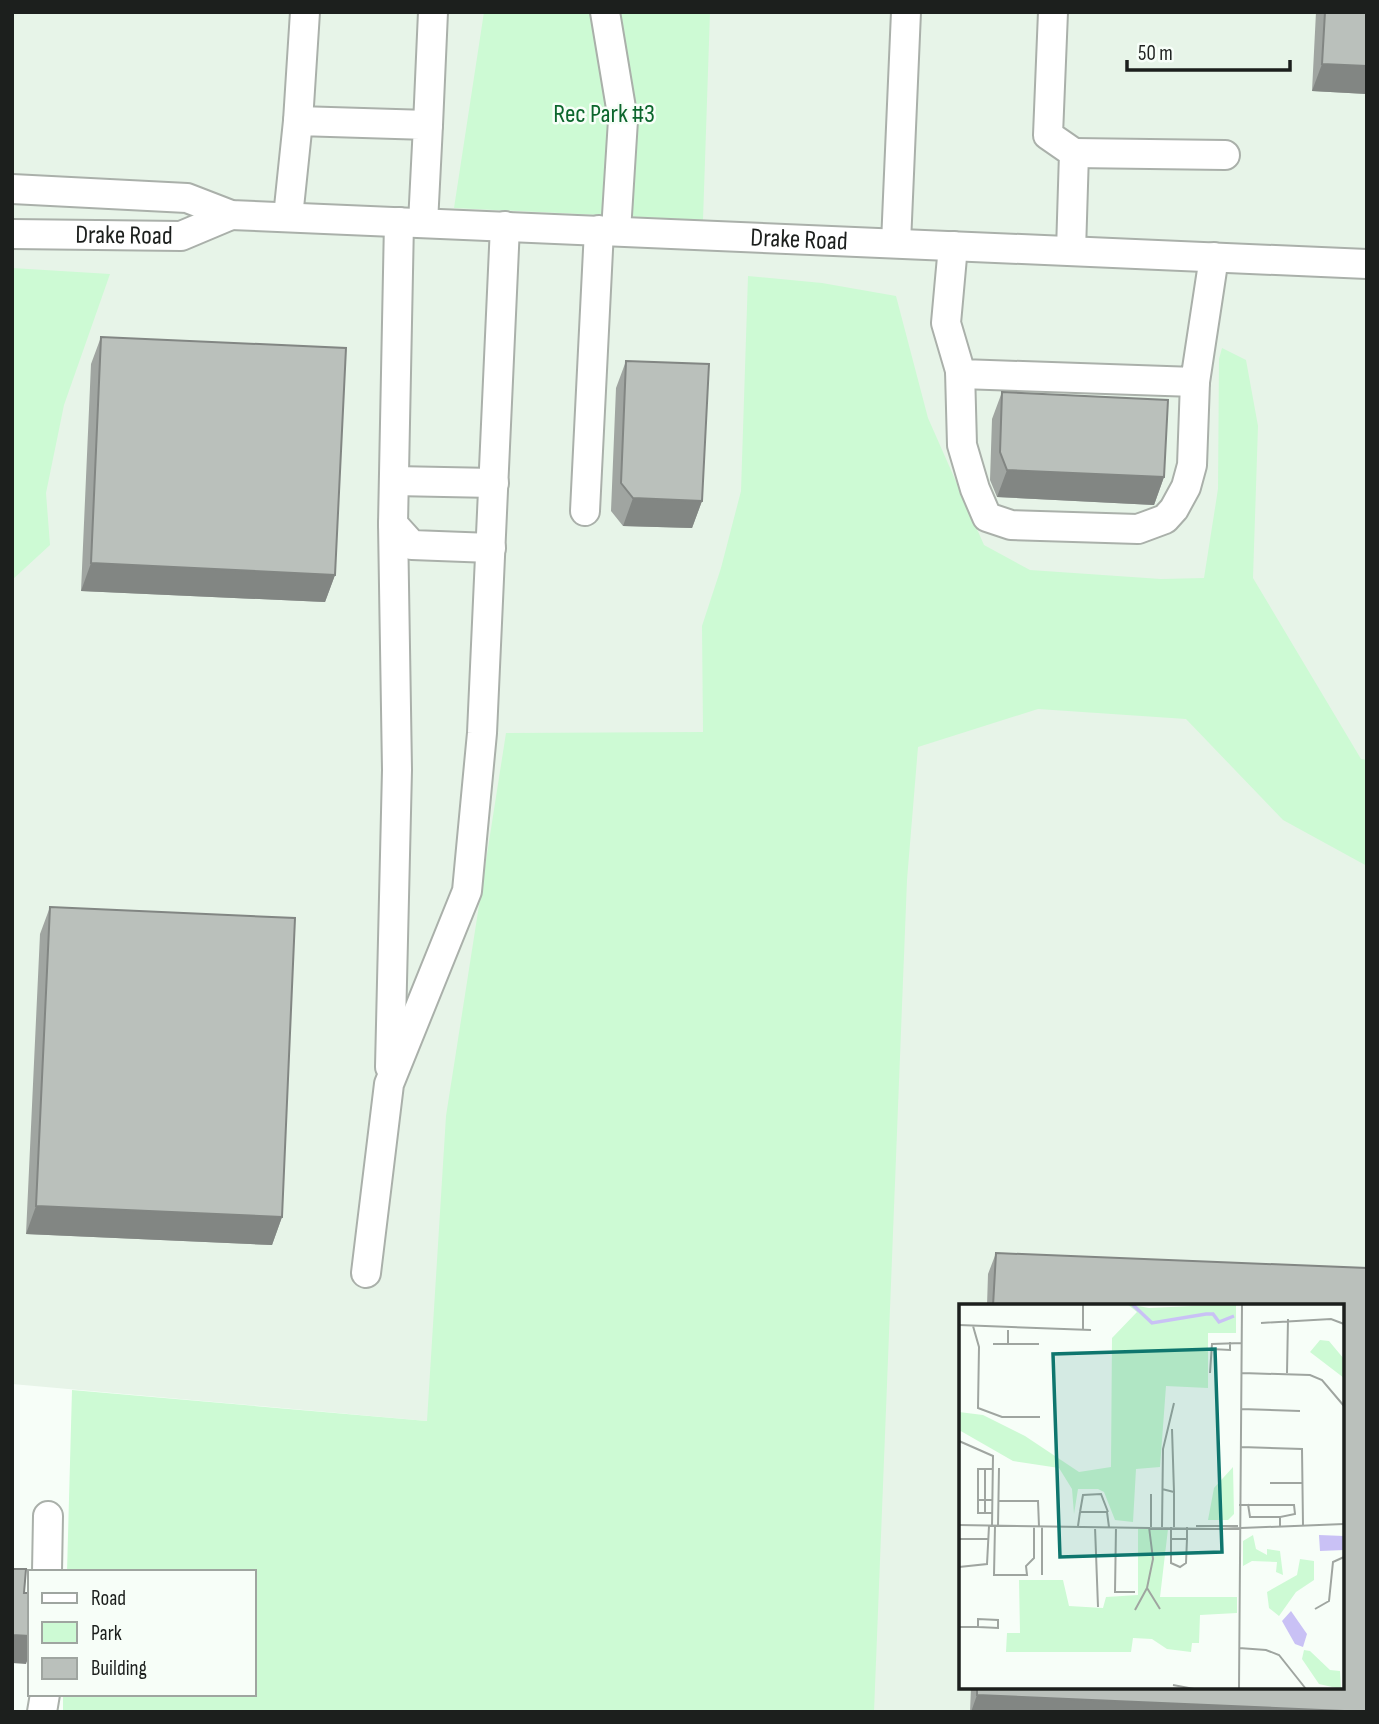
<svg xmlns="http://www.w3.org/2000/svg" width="1379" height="1724" viewBox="0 0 1379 1724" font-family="'Sofia Sans Condensed',sans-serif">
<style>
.built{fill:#e7f4e8;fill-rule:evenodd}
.green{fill:#cdfad4}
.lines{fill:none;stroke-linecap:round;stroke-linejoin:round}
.minor-casing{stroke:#aab0aa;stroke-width:32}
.minor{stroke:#fff;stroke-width:28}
.wall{fill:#a0a5a1}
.shaded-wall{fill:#828683}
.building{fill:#bac0bb;stroke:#828683;stroke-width:2}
.labels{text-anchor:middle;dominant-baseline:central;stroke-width:5;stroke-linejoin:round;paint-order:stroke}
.park-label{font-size:26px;fill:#0c662d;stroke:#f7fef8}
.street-label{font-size:26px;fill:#1c1f1d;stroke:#f7fef8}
.inset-river{fill:none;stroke:#c9c1f5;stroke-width:3.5}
.inset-road{fill:none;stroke:#9fa5a0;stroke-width:2}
.view{fill:#0f766e;fill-opacity:0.15;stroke:#0f766e;stroke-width:3.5}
.inset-edge{fill:none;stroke:#1c1f1d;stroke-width:3.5}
</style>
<rect width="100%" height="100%" fill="#f7fef8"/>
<path class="built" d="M 12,12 L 1367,12 L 1367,1712 L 409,1712 L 427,1421 L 12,1384 ZM 961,1306 L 1342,1306 L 1342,1687 L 961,1687 Z"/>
<path class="green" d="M 484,12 L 710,12 L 703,220 L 454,208 Z
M 12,268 L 110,274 L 64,405 L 46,493 L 50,545 L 12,580 Z
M 748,276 L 822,283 L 896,296 L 928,418 L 984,545 L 1030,570 L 1161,579 L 1204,578 L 1218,489 L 1219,359 L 1222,348 L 1246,360 L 1258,426 L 1253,578 L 1361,759 L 1367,760 L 1367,866 L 1283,820 L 1186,719 L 1038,709 L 918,747 L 907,880 L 874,1712 L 63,1712 L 63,1694 L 254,1694 L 254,1572 L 67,1572 L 72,1390 L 427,1421 L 446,1116 L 506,733 L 703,732 L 702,626 L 721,568 L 741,491 Z"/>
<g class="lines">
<defs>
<g id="minor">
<path d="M 605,12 L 623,120 L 616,231"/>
<path d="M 1053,12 L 1048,135 L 1074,153 L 1071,251"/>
<path d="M 298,121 L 305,12"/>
<path d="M 428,125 L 433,12"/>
<path d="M 1074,153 L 1225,155"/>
<path id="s1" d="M 12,189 L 187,198 L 231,215 L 1367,264"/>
<path d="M 288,217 L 298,121 L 428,125 L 423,223"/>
<path d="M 399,222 L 393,524 L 412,545 L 491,548"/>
<path id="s2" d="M 12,234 L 181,236 L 231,215"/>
<path d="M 896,243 L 906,12"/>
<path d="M 953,246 L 946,323 L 961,374 L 1195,382 L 1214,257"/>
<path d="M 960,371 L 962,445 L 975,489 L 987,517 L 1011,525 L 1138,529 L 1165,519 L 1174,509 L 1186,487 L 1192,465 L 1195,382"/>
<path d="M 394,481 L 494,483"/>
<path d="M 585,511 L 599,230"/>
<path d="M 390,1067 L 397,770 L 393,524"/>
<path d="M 366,1273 L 389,1084 L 467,891 L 482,733 L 505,226"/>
<path d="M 47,1572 L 48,1516"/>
<path d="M 42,1712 L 45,1694"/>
</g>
</defs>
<use href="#minor" class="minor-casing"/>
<use href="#minor" class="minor"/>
</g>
<path class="wall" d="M 1316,12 L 1367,12 L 1367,94 L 1312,91 Z
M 101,337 L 335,575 L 325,602 L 81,591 L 91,364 Z
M 626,361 L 702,501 L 692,528 L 623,526 L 611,511 L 616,388 Z
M 1002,392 L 1164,477 L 1154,505 L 997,497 L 990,480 L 992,419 Z
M 50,907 L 282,1217 L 272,1245 L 26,1234 L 40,934 Z
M 996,1253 L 1367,1268 L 1367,1712 L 970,1712 L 971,1687 L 1342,1687 L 1342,1306 L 987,1306 L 988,1274 Z"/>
<path class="shaded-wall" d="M 1322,64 L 1367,66 L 1367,94 L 1312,91 Z
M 1007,470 L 1164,477 L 1154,505 L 997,497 Z
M 633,498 L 702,501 L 692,528 L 623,526 Z
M 91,563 L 335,575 L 325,602 L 81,591 Z
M 36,1206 L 282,1217 L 272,1245 L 26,1234 Z
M 12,1635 L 30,1636 L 30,1653 L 26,1664 L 12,1663 Z
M 977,1695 L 1367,1712 L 971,1712 Z"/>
<path class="building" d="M 1325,12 L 1367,12 L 1367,66 L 1322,64 Z
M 101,337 L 346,348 L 335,575 L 91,563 Z
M 626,361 L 709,364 L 702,501 L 633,498 L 621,483 Z
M 1002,392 L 1168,400 L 1164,477 L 1007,470 L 1000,452 Z
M 50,907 L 295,918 L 282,1217 L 36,1206 Z
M 996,1253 L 1367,1268 L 1367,1712 L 977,1695 L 977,1687 L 1342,1687 L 1342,1306 L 993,1306 Z
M 12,1569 L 26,1569 L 24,1593 L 30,1593 L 30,1636 L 12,1635 Z"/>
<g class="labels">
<g class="park-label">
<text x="604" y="114">Rec Park #3</text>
</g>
<g class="street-label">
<text stroke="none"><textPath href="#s2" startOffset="112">Drake Road</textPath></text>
<text stroke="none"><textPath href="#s1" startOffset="791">Drake Road</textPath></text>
</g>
</g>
<g transform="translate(959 1304)">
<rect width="385" height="385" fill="#f7fef8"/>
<path d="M 168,0 L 190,4 L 277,0 L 277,29 L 249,29 L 249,84 L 207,82 L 201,163 L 177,165 L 174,218 L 156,216 L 145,188 L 139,185 L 119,185 L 115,210 L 113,185 L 100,164 L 54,157 L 0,126 L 0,108 L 24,111 L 66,132 L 120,168 L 152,163 L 153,34 L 178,8 ZM 361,36 L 370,37 L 385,55 L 385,74 L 351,48 ZM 274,163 L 275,210 L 269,216 L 249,216 L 255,184 ZM 179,225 L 209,225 L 201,293 L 278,293 L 278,309 L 241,311 L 240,339 L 233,339 L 232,348 L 208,345 L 193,335 L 174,334 L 172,348 L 47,348 L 48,329 L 61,329 L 60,276 L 104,276 L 110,302 L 144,304 L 147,293 L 179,291 ZM 294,231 L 297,245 L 308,251 L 308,245 L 321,247 L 324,271 L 317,268 L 318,258 L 293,257 L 284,262 L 284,237 ZM 341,255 L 355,257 L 355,276 L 337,288 L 320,312 L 310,304 L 308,288 L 338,271 ZM 345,346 L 351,347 L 371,366 L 381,367 L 382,385 L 360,380 L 343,355 Z" fill="#cdfad4"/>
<path d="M 360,231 L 385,232 L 385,246 L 361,247 ZM 332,307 L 348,330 L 344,343 L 336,340 L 323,317 Z" fill="#c9c1f5"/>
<path class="inset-river" d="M 173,0 L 193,19 L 247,10 L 254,10 L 260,18 L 275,12"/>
<path class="inset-road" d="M 302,19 L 372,15 L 385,20M 0,21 L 132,26M 14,22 L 20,43 L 19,104 L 43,113 L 81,113M 124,26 L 124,0M 34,40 L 49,40 L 49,26M 49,40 L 80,40M 252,45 L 271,46 L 271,38M 251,69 L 253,40 L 283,39M 283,69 L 351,71 L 363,76 L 385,102M 328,69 L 329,15M 282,105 L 341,107M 213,125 L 215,188M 0,137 L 34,152 L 33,222M 282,143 L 343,145 L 344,221M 26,165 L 26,209M 311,179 L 344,179M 203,185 L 215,188 L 215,223M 19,196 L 19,209 L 33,209M 33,196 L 19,196 L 19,165 L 33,165M 39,197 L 79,197 L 80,222M 289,200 L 291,213 L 321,213M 280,201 L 335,201 L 336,210 L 321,213 L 321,222M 121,208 L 124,191 L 142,190 L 149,208M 0,221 L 257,225 L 385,220M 36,222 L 35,271 L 68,271 L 67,262 L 75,254 L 75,222M 39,222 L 40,164M 83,222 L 83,271M 119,222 L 121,208 L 148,208 L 150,223M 237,222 L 279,222M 136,223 L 139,303M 157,223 L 156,288 L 176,288M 192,223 L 192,190M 203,223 L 204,145 L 215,99M 212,223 L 212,235 L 228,235 L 228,223M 0,235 L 30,235M 212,235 L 212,259 L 221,263 L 227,259 L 228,235M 0,263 L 28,260 L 30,222M 188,284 L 194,255 L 190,223M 356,305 L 370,297 L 374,258 L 385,253M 176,306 L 188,284 L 201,305M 0,323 L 19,323 L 39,324 L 39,316 L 19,315 L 19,323M 280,344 L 307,346 L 320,351 L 347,385M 214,381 L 235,385M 280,385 L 283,0"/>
<path class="view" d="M 256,45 L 263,248 L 101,253 L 94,50 Z"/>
<rect width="385" height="385" class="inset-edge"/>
</g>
<rect width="1379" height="1724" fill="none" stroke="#1c1f1d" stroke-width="28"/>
<rect x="28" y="1570" width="228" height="126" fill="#f7fef8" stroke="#9fa5a0" stroke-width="2"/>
<rect x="42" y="1593" width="35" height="10" fill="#ffffff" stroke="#9fa5a0" stroke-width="2"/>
<text x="91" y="1605" font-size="21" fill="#1c1f1d">Road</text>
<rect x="42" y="1622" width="35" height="21" fill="#cdfad4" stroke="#9fa5a0" stroke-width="2"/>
<text x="91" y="1640" font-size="21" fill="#1c1f1d">Park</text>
<rect x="42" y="1658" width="35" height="21" fill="#bac0bb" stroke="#9fa5a0" stroke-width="2"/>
<text x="91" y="1675" font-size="21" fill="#1c1f1d">Building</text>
<path d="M1127 60v10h163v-10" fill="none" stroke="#1c1f1d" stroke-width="3.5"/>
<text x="1138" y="60" font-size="21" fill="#1c1f1d" stroke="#f7fef8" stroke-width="5" paint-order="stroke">50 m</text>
</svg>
